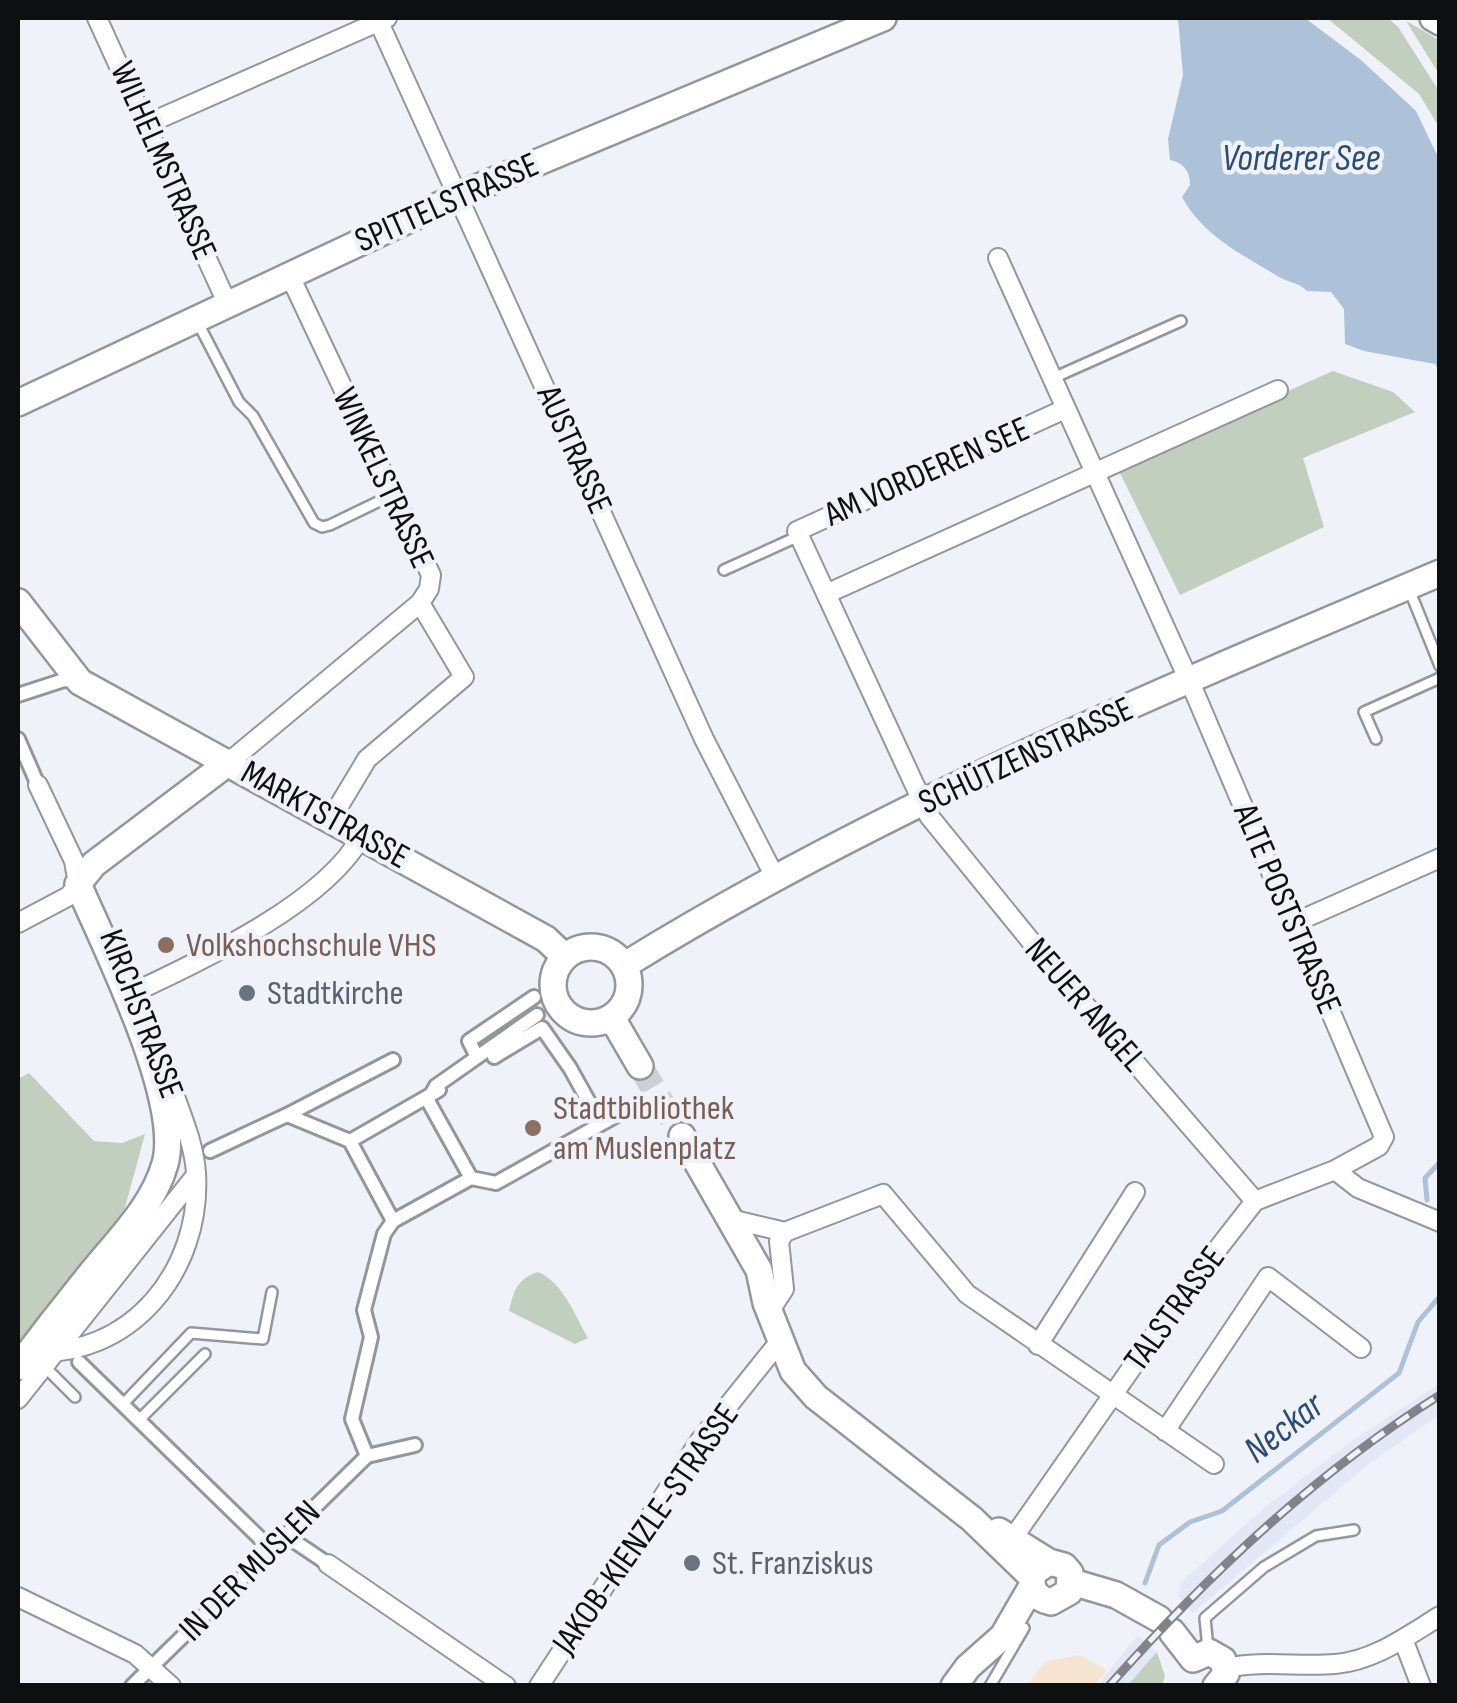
<svg xmlns="http://www.w3.org/2000/svg" width="1457" height="1703" viewBox="0 0 1457 1703" font-family="'Sofia Sans Condensed',sans-serif">
<style>
.built{fill:#e3e7f6}
.education{fill:#f6e5d3}
.green{fill:#c2cebe}
.water{fill:#adc1d9}
.lines{fill:none;stroke-linecap:round;stroke-linejoin:round}
.stream{stroke:#adc1d9;stroke-width:5}
.secondary-tunnel{stroke:#cdd0d6;stroke-width:25;stroke-dasharray:25 12;stroke-linecap:butt}
.service-casing{stroke:#94969d;stroke-width:14}
.pedestrian-casing{stroke:#94969d;stroke-width:18}
.minor-casing{stroke:#94969d;stroke-width:22}
.secondary-casing{stroke:#94969d;stroke-width:30}
.service{stroke:#fff;stroke-width:9}
.pedestrian{stroke:#fff;stroke-width:12}
.minor{stroke:#fff;stroke-width:18}
.secondary{stroke:#fff;stroke-width:25}
.rail-casing{stroke:#818388;stroke-width:9}
.rail{stroke:#eff2f9;stroke-width:5;stroke-dasharray:15;stroke-linecap:butt}
.education-dot{fill:#8d6e63;stroke:#eff2f9;stroke-width:4}
.worship-dot{fill:#6b7280;stroke:#eff2f9;stroke-width:4}
.labels{text-anchor:middle;dominant-baseline:central;stroke-width:9;stroke-linejoin:round;paint-order:stroke}
.street-label{font-size:35px;fill:#0e0f11;stroke:#eff2f9}
.education-label{font-size:35px;fill:#785e54;stroke:#eff2f9;text-anchor:start}
.worship-label{font-size:35px;fill:#5b616d;stroke:#eff2f9;text-anchor:start}
.water-label{font-size:38px;font-style:italic;fill:#2e4c70;stroke:#eff2f9}
</style>
<rect width="100%" height="100%" fill="#eff2f9"/>
<path class="built" d="M 1439,1384 L 1439,1415 L 1371,1462 L 1193,1613 L 1178,1595 L 1181,1583 L 1259,1512 L 1352,1441 Z
M 1138,1635 L 1157,1652 L 1128,1685 L 1097,1686 Z"/>
<path class="education" d="M 1080,1655 L 1107,1670 L 1095,1685 L 1027,1685 L 1046,1661 Z"/>
<path class="green" d="M 1327,18 L 1388,18 L 1398,27 L 1439,91 L 1439,127 L 1419,94 Z
M 1406,21 L 1439,40 L 1439,74 Z
M 1333,371 L 1393,392 L 1415,412 L 1303,458 L 1324,527 L 1180,595 L 1117,467 Z
M 29,1073 L 94,1141 L 122,1143 L 145,1134 L 123,1215 L 18,1346 L 18,1079 Z
M 538,1272 C 563,1282 575,1316 588,1338 L 575,1344 L 509,1311 C 514,1290 517,1279 538,1272 Z
M 1157,1652 L 1165,1676 L 1162,1685 L 1128,1685 Z"/>
<path class="water" d="M 1178,18 L 1305,18 L 1361,60 L 1416,111 L 1439,159 L 1439,371 L 1435,364 L 1364,351 L 1345,344 L 1344,309 L 1331,292 L 1307,291 C 1298,282 1290,283 1279,277 C 1243,255 1203,236 1182,197 L 1190,185 C 1190,171 1184,163 1170,160 L 1168,139 L 1183,75 Z"/>
<g class="lines">
<path class="stream" d="M 1427,1200 L 1425,1178 L 1440,1162
M 1145,1583 L 1159,1545 L 1190,1522 L 1222,1511 L 1399,1373 L 1418,1322 L 1440,1296"/>
<path class="secondary-tunnel" d="M 640,1066 L 682,1136"/>
<defs>
<path id="service" d="M 198,323 L 239,402 L 253,416 L 314,523 L 322,527 L 330,525 L 392,495
M 1051,379 L 1181,321
M 724,570 L 799,536
M 1409,589 L 1440,666
M 1376,739 L 1364,712 L 1440,678
M 42,1364 L 75,1397
M 124,1403 L 191,1333 L 263,1339 L 272,1292
M 140,1419 L 205,1354
M 1208,1649 L 1205,1618 L 1264,1567 L 1316,1536 L 1354,1530
M 990,1686 L 1024,1628"/>
<path id="pedestrian" d="M 18,695 L 64,680 L 78,681
M 18,739 L 38,785
M 477,1057 L 469,1041 L 534,997
M 494,1057 L 542,1028 L 570,1068 L 595,1113
M 432,1093 L 436,1086 L 537,1015
M 427,1099 L 471,1178 L 393,1221 L 350,1141 L 439,1090
M 287,1115 L 393,1060
M 210,1151 L 287,1115 L 350,1141
M 471,1178 L 496,1183 L 626,1110
M 79,1362 L 271,1549
M 367,1456 L 415,1445
M 285,1535 L 328,1564
M 132,1686 L 367,1456 L 352,1419 L 371,1337 L 364,1310 L 384,1234 L 393,1221"/>
<path id="minor" d="M 97,18 L 228,305
M 377,18 L 704,739 L 776,879
M 147,124 L 387,18
M 998,258 L 1196,696 L 1384,1137 L 1379,1146 L 1335,1170 L 1255,1201 L 1188,1287 L 1013,1538
M 1065,409 L 797,531 L 929,816 L 1047,961 L 1255,1201
M 826,594 L 1278,390
M 229,762 L 420,603 L 429,589 L 431,575 L 289,274
M 331,819 L 367,759 L 464,677 L 420,603
M 18,923 L 69,896 L 78,884 L 74,861 L 38,785
M 1294,923 L 1440,858
M 126,996 C 196,963 326,904 362,835
M 1335,1170 L 1358,1188 L 1440,1222
M 730,1219 L 785,1232 L 883,1194 L 967,1294 L 1214,1464
M 769,1312 L 784,1289 L 779,1241 L 785,1232
M 1038,1345 L 1135,1192
M 29,1352 C 131,1359 202,1270 196,1173 C 194,1141 178,1107 168,1077
M 18,1399 L 196,1175
M 1165,1431 L 1268,1277 L 1361,1348
M 328,1564 L 506,1686
M 18,1597 L 135,1654 L 171,1686
M 1403,1639 L 1421,1686
M 1226,1668 C 1262,1660 1298,1667 1335,1664 C 1374,1661 1407,1636 1440,1616
M 539,1686 L 699,1442 L 780,1341"/>
<path id="secondary" d="M 1433,18 L 1440,22
M 18,403 L 476,188 L 883,18
M 18,602 L 80,682 L 546,939 L 565,957
M553 985a38 38 0 1 1 76 0a38 38 0 1 1-76 0Z
M 625,965 C 879,808 1165,689 1440,573
M 612,1018 L 640,1066
M 682,1136 L 759,1270 L 766,1303 L 793,1371 L 816,1397 L 972,1519 L 1032,1577
M 18,1367 C 42,1335 67,1303 93,1271 C 119,1239 153,1206 165,1164 C 183,1100 105,947 78,884 L 94,864 L 229,762
M 999,1531 L 1049,1562 L 1064,1566 L 1070,1573 L 1069,1592 L 1051,1602 C 1036,1599 1028,1587 1034,1572 L 1049,1562
M 1072,1582 L 1116,1595 L 1159,1619
M 1172,1632 L 1193,1659
M 1193,1659 L 1209,1652 L 1223,1660 L 1226,1674 L 1216,1686
M 954,1686 L 968,1667 L 1003,1636 L 1032,1586"/>
</defs>
<use href="#service" class="service-casing"/>
<use href="#pedestrian" class="pedestrian-casing"/>
<use href="#minor" class="minor-casing"/>
<use href="#secondary" class="secondary-casing"/>
<use href="#service" class="service"/>
<use href="#pedestrian" class="pedestrian"/>
<use href="#minor" class="minor"/>
<use href="#secondary" class="secondary"/>
<defs>
<path id="rail" d="M 1109,1686 C 1207,1576 1314,1474 1440,1395"/>
</defs>
<use href="#rail" class="rail-casing"/>
<use href="#rail" class="rail"/>
</g>
<g class="education-dot">
<circle cx="166" cy="945" r="10"/>
<circle cx="533" cy="1128" r="10"/>
</g>
<g class="worship-dot">
<circle cx="247" cy="993" r="10"/>
<circle cx="692" cy="1563" r="10"/>
</g>
<g class="labels">
<g class="street-label">
<text transform="translate(163 161) rotate(66)">WILHELMSTRASSE</text>
<text transform="translate(447 203) rotate(-24)">SPITTELSTRASSE</text>
<text transform="translate(574 450) rotate(66)">AUSTRASSE</text>
<text transform="translate(927 472) rotate(-24)">AM VORDEREN SEE</text>
<text transform="translate(383 478) rotate(65)">WINKELSTRASSE</text>
<text transform="translate(1026 756) rotate(-25)">SCHÜTZENSTRASSE</text>
<text transform="translate(325 815) rotate(29)">MARKTSTRASSE</text>
<text transform="translate(1287 909) rotate(67)">ALTE POSTSTRASSE</text>
<text transform="translate(1085 1005) rotate(49)">NEUER ANGEL</text>
<text transform="translate(141 1014) rotate(69)">KIRCHSTRASSE</text>
<text transform="translate(1175 1309) rotate(-54)">TALSTRASSE</text>
<text transform="translate(646 1529) rotate(-55)">JAKOB-KIENZLE-STRASSE</text>
<text transform="translate(250 1571) rotate(-45)">IN DER MUSLEN</text>
</g>
<g class="education-label">
<text x="186" y="945">Volkshochschule VHS</text>
<text x="553" y="1108">Stadtbibliothek<tspan x="553" dy="40">am Muslenplatz</tspan></text>
</g>
<g class="worship-label">
<text x="267" y="993">Stadtkirche</text>
<text x="712" y="1563">St. Franziskus</text>
</g>
<g class="water-label">
<text x="1301" y="158">Vorderer See</text>
<text transform="translate(1284 1428) rotate(-38)">Neckar</text>
</g>
</g>
<rect width="1457" height="1703" fill="none" stroke="#0e0f11" stroke-width="40"/>
</svg>
